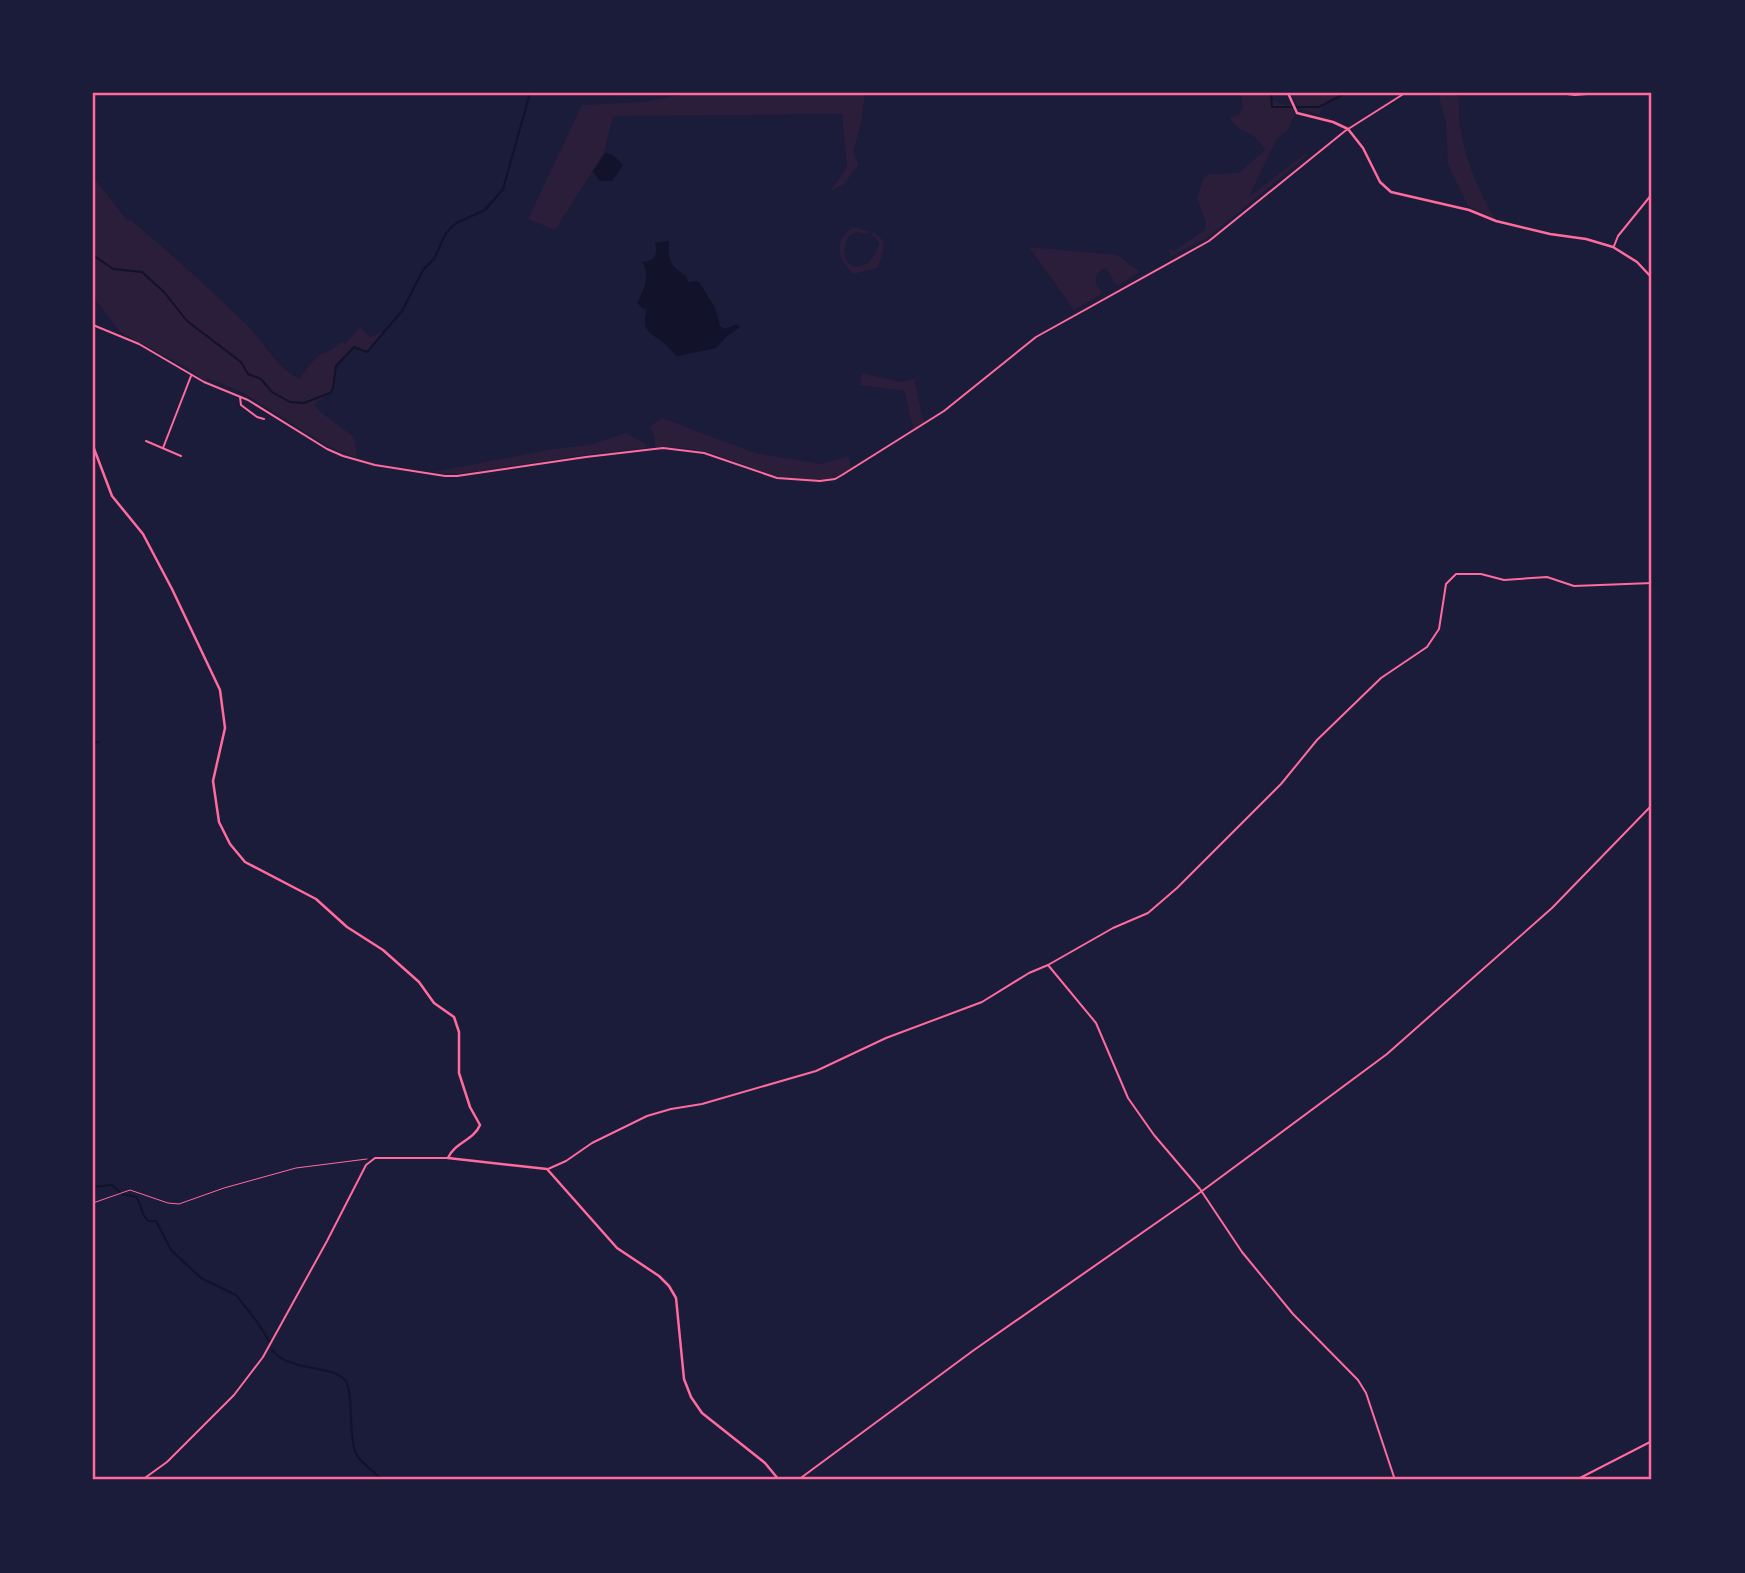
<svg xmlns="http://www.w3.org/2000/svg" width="1745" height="1573" viewBox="0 0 1745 1573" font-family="Raleway,sans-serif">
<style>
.green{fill:#2a1e3b}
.water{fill:#12122b}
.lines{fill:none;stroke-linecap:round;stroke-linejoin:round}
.stream{stroke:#12122b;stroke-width:2}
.path{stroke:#ff6b9d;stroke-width:1}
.minor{stroke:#ff6b9d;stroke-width:2}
.tertiary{stroke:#ff6b9d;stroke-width:2.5}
.neatline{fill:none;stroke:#ff6b9d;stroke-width:2.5}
</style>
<rect width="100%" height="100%" fill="#1b1b3a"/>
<path class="green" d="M 691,93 L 865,93 L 861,124 L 853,153 L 859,164 L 844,184 L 830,192 L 847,167 L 842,114 L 613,116 L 604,153 L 555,230 L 528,219 L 582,105 L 643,102 Z
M 1241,93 L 1272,93 L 1272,100 L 1285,105 L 1291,104 L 1295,115 L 1287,131 L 1276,140 L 1249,197 L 1305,154 L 1307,156 L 1207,238 L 1171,256 L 1168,249 L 1174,251 L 1205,230 L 1206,223 L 1197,198 L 1204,178 L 1210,174 L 1239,173 L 1265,150 C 1254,128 1240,136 1230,118 L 1239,114 L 1243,108 Z
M 1290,93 L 1346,93 L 1322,108 L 1319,115 L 1299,108 Z
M 1438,93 L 1457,93 C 1461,104 1458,114 1460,126 C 1465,159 1478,190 1495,219 L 1468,206 L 1448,165 L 1446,123 Z
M 93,177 L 127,220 L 132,221 C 171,254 209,288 246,324 C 264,342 276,367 299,379 L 317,356 L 331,350 L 341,342 L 345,344 L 360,327 L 370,337 L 387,330 C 380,336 374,347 367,352 L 354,347 L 336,366 L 333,388 L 330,393 L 314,404 L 319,411 L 354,437 L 357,458 L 326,445 L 242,392 L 207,378 L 204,382 L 193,371 L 120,332 L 93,296 Z
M 853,227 L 869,231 L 868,234 L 856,232 L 848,237 C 834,268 866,282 880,243 L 872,235 L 873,232 C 890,241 882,252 878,268 L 853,274 C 838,258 832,242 853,227 Z
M 1029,247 L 1117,255 L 1140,272 L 1117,286 L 1106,268 L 1100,270 L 1095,280 L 1102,294 L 1074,310 Z
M 862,373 L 901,382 L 918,378 L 915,381 L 922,417 L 926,423 L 915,431 L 909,414 L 905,391 L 860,385 Z
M 662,418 L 755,453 L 821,464 L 848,456 L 852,469 C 803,499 752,464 703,451 C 687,448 672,447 655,447 L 654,435 L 649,427 Z
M 626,433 L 646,444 L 646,448 L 585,455 L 457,474 L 433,472 L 553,449 L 589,445 Z"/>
<path class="water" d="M 605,153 L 613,155 L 623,165 L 612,181 L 600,181 L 593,171 Z
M 669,241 C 667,261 671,266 686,276 L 688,282 L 696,281 L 700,283 L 715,308 L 720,326 L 725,329 L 737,324 L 740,327 L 726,337 L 716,348 L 677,356 C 673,353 670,348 665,344 C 648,330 641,333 647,308 L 644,309 L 637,303 C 644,290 651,275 642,262 C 655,261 658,256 655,243 Z"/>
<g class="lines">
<path class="stream" d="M 1271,93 L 1272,107 L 1319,107 L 1346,93
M 93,255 L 113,269 L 142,272 L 164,292 L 187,321 L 241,362 L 248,374 L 261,379 L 272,392 L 290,402 L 304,403 L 330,393 L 333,388 L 336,366 L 354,347 L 367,352 L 402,311 L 423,270 L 434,259 L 446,233 L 456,223 L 485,210 L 503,189 L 530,93
M 93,743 L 99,742
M 93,1187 L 112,1185 L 122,1194 L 136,1197 C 142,1205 140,1213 148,1221 L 156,1221 L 171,1250 L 201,1278 L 236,1295 L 258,1323 L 269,1341
M 272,1350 C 289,1372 330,1364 345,1380 C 354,1390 348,1438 356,1454 C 359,1461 376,1473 382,1480"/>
<path class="path" d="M 93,1203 L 130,1190 L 168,1203 L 179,1204 L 224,1188 L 296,1168 L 367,1159"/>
<path class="minor" d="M 1559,93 L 1575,95 L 1599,93
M 1614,246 L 1618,236 L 1652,194
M 93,325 L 139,344 L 204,382 L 248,400 L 327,449 L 343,456 L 375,465 L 445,476 L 457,476 L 586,457 L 663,448 L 704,453 L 777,478 L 820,481 L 835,479 L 842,475 L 944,411 L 1036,337 L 1209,241 L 1345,131 L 1405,93
M 240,397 L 241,405 L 257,417 L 264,419
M 146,441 L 181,456
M 163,448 L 191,376
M 1048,965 L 1096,1023 L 1128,1098 L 1154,1135 L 1200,1189 L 1242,1252 L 1293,1314 L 1358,1380 L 1366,1393 L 1395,1480
M 548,1169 L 566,1161 L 592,1143 L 647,1116 L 671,1109 L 702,1104 L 816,1071 L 886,1038 L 982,1002 L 1029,973 L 1048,965 L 1113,928 L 1148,913 L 1177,888 L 1281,784 L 1317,740 L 1381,678 L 1427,647 L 1439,629 L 1446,584 L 1456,574 L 1481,574 L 1504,580 L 1547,577 L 1574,586 L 1652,583
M 142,1480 L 167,1462 L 234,1395 L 263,1357 L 327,1241 L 366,1165 L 375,1158 L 447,1158
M 798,1480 L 974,1350 L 1202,1191 L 1387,1054 L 1552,908 L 1652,805
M 1576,1480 L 1652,1441"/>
<path class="tertiary" d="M 1288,93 L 1297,113 L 1333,122 L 1348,129 L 1363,148 L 1380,182 L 1391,192 L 1469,210 L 1496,221 L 1550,234 L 1586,239 L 1613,247 L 1637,262 L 1652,278
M 93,446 L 112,496 L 143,534 L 172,589 L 220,690 L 225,728 L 213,781 L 219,822 L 230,844 L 245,862 L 316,899 L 347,927 L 383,950 L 419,982 L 434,1003 L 454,1017 L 459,1032 L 459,1073 L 470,1107 L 480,1125 C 474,1140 454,1143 448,1158 L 547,1169 L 617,1248 L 659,1276 L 669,1286 L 676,1298 L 684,1379 L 691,1397 L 702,1413 L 765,1463 L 779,1480"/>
</g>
<rect width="1745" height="1573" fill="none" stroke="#1b1b3a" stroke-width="189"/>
<rect x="94" y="94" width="1556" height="1384" class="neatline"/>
</svg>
